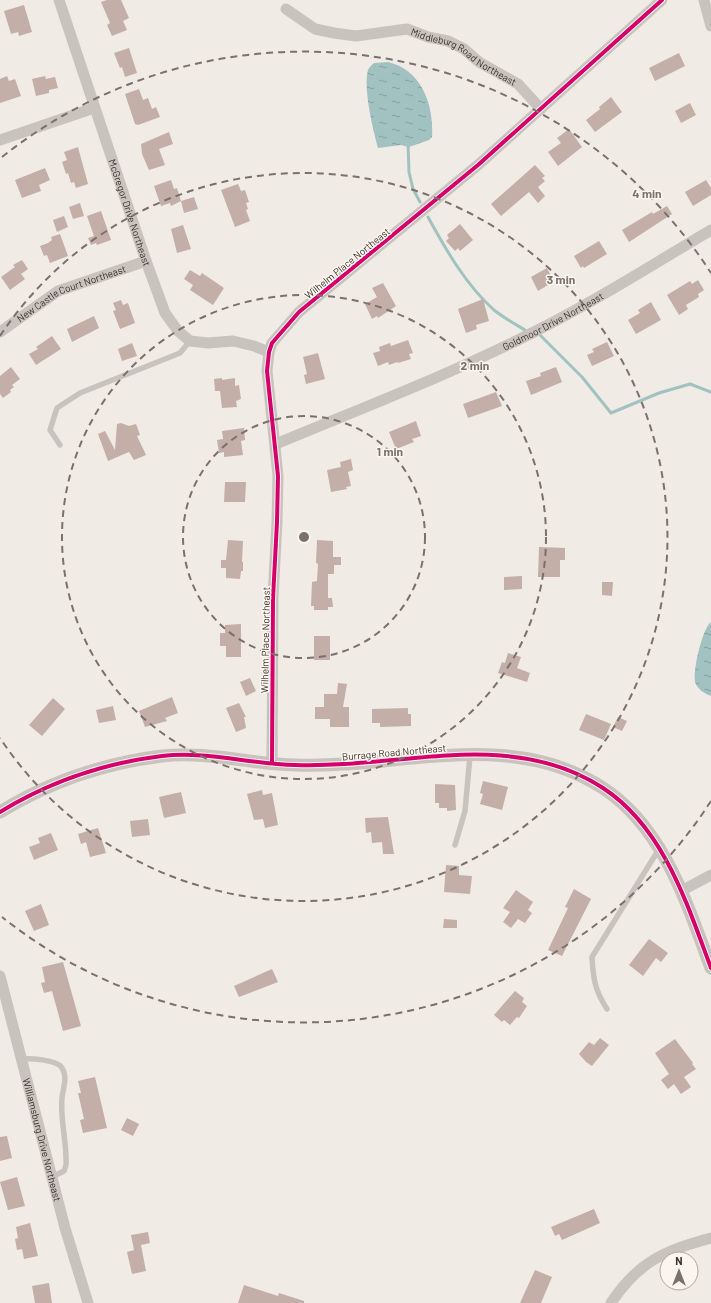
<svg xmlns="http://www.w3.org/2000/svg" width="711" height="1303" viewBox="0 0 711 1303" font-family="Barlow,sans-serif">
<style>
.water{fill:url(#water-ripples)}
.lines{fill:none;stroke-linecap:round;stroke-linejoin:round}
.stream{stroke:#a1c2c1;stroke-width:3}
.building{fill:#c3afa7}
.service{stroke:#c9c3be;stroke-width:5.5}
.minor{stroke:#c9c3be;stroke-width:11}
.tertiary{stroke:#c9c3be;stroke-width:13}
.cycleway-casing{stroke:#fbf5ee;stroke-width:6}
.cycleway{stroke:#d6006c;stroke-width:4}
.ring{fill:none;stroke:#7a716c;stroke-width:2;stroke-dasharray:7 5}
.labels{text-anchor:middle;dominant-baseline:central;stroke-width:3;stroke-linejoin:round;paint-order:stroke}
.street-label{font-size:10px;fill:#3b302b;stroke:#fbf5ee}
.centre{fill:#7a716c;stroke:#fbf5ee;stroke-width:2}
.ring-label{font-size:12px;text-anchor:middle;font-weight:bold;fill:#7a716c;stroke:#fbf5ee;stroke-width:3;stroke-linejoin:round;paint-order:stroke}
</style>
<defs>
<pattern id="water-ripples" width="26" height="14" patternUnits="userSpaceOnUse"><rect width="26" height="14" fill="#a1c2c1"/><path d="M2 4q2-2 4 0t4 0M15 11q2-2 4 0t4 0" fill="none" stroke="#849e9d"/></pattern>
</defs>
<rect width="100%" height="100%" fill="#f0ebe5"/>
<path class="water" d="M 388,62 C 422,70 434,105 432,137 L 429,140 L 409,147 L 401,145 L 378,148 C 373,129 363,89 368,70 C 369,67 372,65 374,63 Z
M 711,622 L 711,696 C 705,694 697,689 695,682 C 693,670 702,629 711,622 Z"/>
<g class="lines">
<path class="stream" d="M 408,143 L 409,172 L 413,189 L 420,202
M 428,217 C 446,250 466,285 494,310 C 504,318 515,324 525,330
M 540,335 L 582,377 L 611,413 L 659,393 L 690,384 L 711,392"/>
</g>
<path class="building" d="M 107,0 L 121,0 L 129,18 L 123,21 L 127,30 L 112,36 L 107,25 L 110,23 L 101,2 Z
M 24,5 L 32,32 L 19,36 L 18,32 L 11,34 L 4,11 Z
M 129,48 L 137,73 L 125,77 L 122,67 L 120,68 L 114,53 Z
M 679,53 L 685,66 L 655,81 L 649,68 Z
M 7,76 L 9,81 L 15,79 L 21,96 L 0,103 L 0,79 Z
M 45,76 L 46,79 L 55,77 L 58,88 L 49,90 L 49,93 L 36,96 L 32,79 Z
M 139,89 L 143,100 L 148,98 L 152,109 L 156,107 L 160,117 L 138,125 L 135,124 L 125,94 Z
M 611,97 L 622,112 L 595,132 L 586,120 L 600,109 L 599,107 Z
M 690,103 L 696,115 L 681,123 L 675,111 Z
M 569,129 L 582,147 L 558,166 L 548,152 L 561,143 L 557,138 Z
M 169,132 L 173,144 L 159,149 L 165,165 L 149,170 L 142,154 L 141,144 Z
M 78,147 L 88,184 L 76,188 L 74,182 L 71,183 L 68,173 L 66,174 L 62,162 L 67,160 L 64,152 Z
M 535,165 L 545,176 L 542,178 L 545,181 L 538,187 L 545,196 L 538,203 L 529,192 L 501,216 L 491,204 Z
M 45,168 L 50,180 L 39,185 L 41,191 L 22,198 L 15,180 Z
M 171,180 L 174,189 L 177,188 L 181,201 L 194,197 L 198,209 L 184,213 L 181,201 L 171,206 L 170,203 L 161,206 L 154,186 Z
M 706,180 L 711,188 L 711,195 L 693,206 L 685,192 Z
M 238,184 L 241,191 L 245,190 L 249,202 L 246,203 L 248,209 L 246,210 L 250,221 L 235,227 L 221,190 Z
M 80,203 L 84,216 L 73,219 L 69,207 Z
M 667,206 L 672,214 L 629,242 L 622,230 L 652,212 L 653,214 Z
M 101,211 L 111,240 L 97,245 L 96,243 L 91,245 L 88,238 L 94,236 L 87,216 Z
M 64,216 L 68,227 L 57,232 L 53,220 Z
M 460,224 L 473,240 L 460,251 L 458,248 L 455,251 L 446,241 L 449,238 L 447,235 Z
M 183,225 L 191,249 L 177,253 L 171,229 Z
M 60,234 L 68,256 L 50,263 L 47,255 L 44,256 L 40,246 L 48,243 L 52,240 L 51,237 Z
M 599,241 L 607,254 L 584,268 L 583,266 L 581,268 L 574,256 Z
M 22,260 L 28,269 L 21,274 L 25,279 L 10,290 L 1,277 L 15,267 L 13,265 Z
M 547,268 L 552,278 L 548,280 L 548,285 L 538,291 L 531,277 Z
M 190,270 L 200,276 L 202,273 L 224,288 L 213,305 L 190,290 L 193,285 L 184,279 Z
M 698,280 L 704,290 L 698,294 L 699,297 L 686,305 L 688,309 L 679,315 L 667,295 L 690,281 L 692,284 Z
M 383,283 L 396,306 L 378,318 L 377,316 L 372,319 L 365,304 L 377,297 L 372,288 Z
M 483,299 L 489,321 L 476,325 L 477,329 L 466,333 L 458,309 Z
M 121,300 L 123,305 L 128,303 L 135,323 L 120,329 L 113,311 L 116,310 L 113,303 Z
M 651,302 L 661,320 L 636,334 L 628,320 L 640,313 L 638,310 Z
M 94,316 L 99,328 L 72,342 L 67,329 Z
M 52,336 L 61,349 L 36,365 L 29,354 L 38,349 L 36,347 Z
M 408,340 L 413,353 L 409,354 L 411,359 L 398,363 L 397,362 L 389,365 L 388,362 L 378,366 L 373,353 L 380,351 L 379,347 L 390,343 L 391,346 Z
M 607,342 L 614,356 L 592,366 L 587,355 L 594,352 L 592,349 Z
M 132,343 L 137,356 L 122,361 L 118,349 Z
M 318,353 L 325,379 L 306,384 L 304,375 L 307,374 L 303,357 Z
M 11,367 L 20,379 L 12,385 L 14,387 L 10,390 L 11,392 L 3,398 L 0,394 L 0,376 Z
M 556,367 L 562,382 L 531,395 L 526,381 L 541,376 L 540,373 Z
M 222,378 L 222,380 L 235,378 L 235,386 L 239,385 L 241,399 L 236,401 L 237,407 L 222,408 L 220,391 L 215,391 L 214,379 Z
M 496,392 L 502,406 L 468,418 L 463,404 Z
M 416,421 L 421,436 L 412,439 L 414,442 L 396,449 L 389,432 Z
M 121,423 L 129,426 L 136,424 L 140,435 L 137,436 L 146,455 L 134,460 L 129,452 L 108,461 L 98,434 L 105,431 L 115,450 L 117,424 Z
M 244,428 L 245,440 L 241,441 L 243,455 L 224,457 L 224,452 L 219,453 L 217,440 L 223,439 L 222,431 Z
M 351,459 L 353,470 L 348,472 L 351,486 L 346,487 L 347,489 L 331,492 L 327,470 L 341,467 L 340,462 Z
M 225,482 L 246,482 L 245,502 L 224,502 Z
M 228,540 L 243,541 L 242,562 L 243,562 L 243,571 L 241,571 L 240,579 L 226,578 L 226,568 L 221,568 L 221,560 L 226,560 Z
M 317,540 L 333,541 L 333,557 L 341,557 L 341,565 L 334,565 L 334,574 L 328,574 L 328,598 L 332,598 L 333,607 L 328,607 L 328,610 L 314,610 L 314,606 L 311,606 L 312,582 L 317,581 L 318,564 L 316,563 Z
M 539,547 L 565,548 L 565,560 L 560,560 L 560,577 L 538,577 Z
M 522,576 L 522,589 L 504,590 L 504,577 Z
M 602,582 L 613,582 L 612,596 L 602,595 Z
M 241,624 L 241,657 L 226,657 L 226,646 L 220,646 L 220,633 L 225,633 L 225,625 Z
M 314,636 L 330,636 L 330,660 L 314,660 Z
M 508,653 L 521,657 L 517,668 L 530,673 L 527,682 L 498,673 L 502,662 L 505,663 Z
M 250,678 L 256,691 L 246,696 L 240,682 Z
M 338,683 L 347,684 L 343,707 L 349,707 L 349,727 L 330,727 L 330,719 L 315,719 L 315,707 L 324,707 L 324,694 L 337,694 Z
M 172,697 L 178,713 L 165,718 L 167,721 L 145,727 L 139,711 Z
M 53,698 L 65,709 L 42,736 L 29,725 Z
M 239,703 L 246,717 L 244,717 L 246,728 L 236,732 L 226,708 Z
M 113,706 L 116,720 L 99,723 L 96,710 Z
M 408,708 L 408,714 L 411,714 L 411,726 L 380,727 L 380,723 L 372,723 L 372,709 Z
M 586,714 L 611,724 L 604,740 L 579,730 Z
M 618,717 L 627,721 L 622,731 L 613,727 Z
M 483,781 L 508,787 L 502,810 L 480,804 L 483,794 L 480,793 Z
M 435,784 L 455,785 L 456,810 L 447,811 L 447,808 L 439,808 L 439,803 L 435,803 Z
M 262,790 L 263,795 L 272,793 L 278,825 L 265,828 L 263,819 L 254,820 L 247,794 Z
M 181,792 L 186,813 L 164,818 L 159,797 Z
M 388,817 L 394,854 L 383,854 L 382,842 L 372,843 L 371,832 L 366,833 L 365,818 Z
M 148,819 L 150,835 L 132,837 L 130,821 Z
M 98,828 L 106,853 L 90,857 L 86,842 L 81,844 L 78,834 Z
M 51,833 L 58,850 L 34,860 L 29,847 L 40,843 L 38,838 Z
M 446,865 L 459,866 L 459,875 L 472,876 L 470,894 L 444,892 Z
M 574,889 L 591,899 L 562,956 L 548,950 L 568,908 L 565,907 Z
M 516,890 L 533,902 L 528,910 L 532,913 L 525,923 L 518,919 L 511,928 L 503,922 L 510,912 L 503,908 Z
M 41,904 L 49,925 L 34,931 L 25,911 Z
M 444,919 L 457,920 L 457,928 L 443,928 Z
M 649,939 L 668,953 L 661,962 L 656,958 L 643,976 L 629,965 Z
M 63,962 L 81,1026 L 63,1031 L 52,991 L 44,993 L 41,983 L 45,982 L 42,967 Z
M 272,969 L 278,982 L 239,997 L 234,986 Z
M 515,991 L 524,998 L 522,1002 L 527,1006 L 519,1018 L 517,1017 L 510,1025 L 504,1020 L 502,1022 L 494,1015 Z
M 600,1038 L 609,1045 L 592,1066 L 586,1062 L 579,1054 L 589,1042 L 594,1045 Z
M 675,1039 L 693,1063 L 692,1064 L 696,1069 L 684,1077 L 691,1087 L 681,1094 L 674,1084 L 668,1089 L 661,1080 L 669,1074 L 655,1053 Z
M 95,1077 L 107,1128 L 83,1133 L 80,1120 L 84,1119 L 78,1093 L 81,1093 L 78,1081 Z
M 127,1118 L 139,1124 L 133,1136 L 121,1130 Z
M 7,1136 L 12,1158 L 0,1161 L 0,1137 Z
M 17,1177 L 25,1206 L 8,1210 L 0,1182 Z
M 594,1209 L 600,1223 L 562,1240 L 559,1234 L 555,1236 L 551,1227 Z
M 30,1223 L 38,1256 L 24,1259 L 22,1249 L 17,1250 L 15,1239 L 18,1238 L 16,1227 Z
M 148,1232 L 150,1243 L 141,1245 L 146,1271 L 132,1274 L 127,1252 L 134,1250 L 131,1235 Z
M 535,1270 L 552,1277 L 541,1303 L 520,1303 Z
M 49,1283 L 52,1303 L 35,1303 L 32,1286 Z
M 244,1285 L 278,1296 L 279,1293 L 304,1301 L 304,1303 L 238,1303 Z"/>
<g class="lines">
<path class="service" d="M 60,445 L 50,430 L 57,408 L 80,393 L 180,353 L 190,341
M 455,845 L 465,811 L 470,756
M 607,1009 C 595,991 593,978 592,957 L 659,849
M 22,1059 C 30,1058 58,1060 62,1068 C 68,1077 63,1088 62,1098 C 60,1120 67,1142 66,1165 L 64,1171 L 52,1177"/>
<g class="minor">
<path id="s1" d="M 59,0 L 146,261 L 165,313 L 178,331 L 190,341 L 208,343 L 233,341 L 254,346 L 269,352"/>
<path d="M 704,0 L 711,26"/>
<path id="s2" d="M 286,9 L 315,29 L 334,33 L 356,36 L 407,29 L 428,37 L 448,41 L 464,49 L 479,62 L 518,84 L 541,109"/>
<path d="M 0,140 L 94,108"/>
<path id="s3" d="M 0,332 L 58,291 L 146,261"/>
<path id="s4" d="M 276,444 C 362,408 449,375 532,333 C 594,302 652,265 711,230"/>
<path d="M 272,763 L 273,598 L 277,522 L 278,476 L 267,371 L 269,352 L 272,343 L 299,312 L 478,165 L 662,0"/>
<path d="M 681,891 L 711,875"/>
<path id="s5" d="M 0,976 L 65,1228 L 88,1303"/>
<path d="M 611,1303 C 638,1262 665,1250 711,1238"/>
</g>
<path class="tertiary" d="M 0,812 C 49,782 105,763 162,756 C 207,751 250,764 295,765 C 399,769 509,727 603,788 C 664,828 687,904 711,968"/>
<defs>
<path id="cycleway" d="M 272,763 L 273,598 L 277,522 L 278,476 L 267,371 L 269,352 L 272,343 L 299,312 L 478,165 L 662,0
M 0,812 C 49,782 105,763 162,756 C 207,751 250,764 295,765 C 399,769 509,727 603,788 C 664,828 687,904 711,968"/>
</defs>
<use href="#cycleway" class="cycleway-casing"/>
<use href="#cycleway" class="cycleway"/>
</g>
<g class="ring">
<circle cx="304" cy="537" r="121"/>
<circle cx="304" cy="537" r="242"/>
<path d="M0 336A364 364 0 1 1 0 738"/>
<path d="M711 801A485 485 0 0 1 2 917M2 157A485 485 0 0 1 711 273"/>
</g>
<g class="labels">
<g class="street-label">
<text stroke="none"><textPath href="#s2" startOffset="192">Middleburg Road Northeast</textPath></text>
<text stroke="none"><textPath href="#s1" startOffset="224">McGregor Drive Northeast</textPath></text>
<text transform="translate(347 263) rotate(-39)">Wilhelm Place Northeast</text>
<text stroke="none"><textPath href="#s3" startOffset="82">New Castle Court Northeast</textPath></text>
<text stroke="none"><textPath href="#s4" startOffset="303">Goldmoor Drive Northeast</textPath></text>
<text transform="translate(265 640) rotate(-89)">Wilhelm Place Northeast</text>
<text transform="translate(394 752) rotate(-5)">Burrage Road Northeast</text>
<text stroke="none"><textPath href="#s5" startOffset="169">Williamsburg Drive Northeast</textPath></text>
</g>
</g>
<circle cx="304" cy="537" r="6" class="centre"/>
<g class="ring-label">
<text x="647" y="198">4 min</text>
<text x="561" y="284">3 min</text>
<text x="475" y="370">2 min</text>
<text x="390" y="456">1 min</text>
</g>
<g transform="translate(679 1271)"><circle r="19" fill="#fbf5ee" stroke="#aea6a0"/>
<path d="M0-3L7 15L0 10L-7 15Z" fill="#7a716c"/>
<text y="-6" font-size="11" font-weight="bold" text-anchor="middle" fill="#3b302b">N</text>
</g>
</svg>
